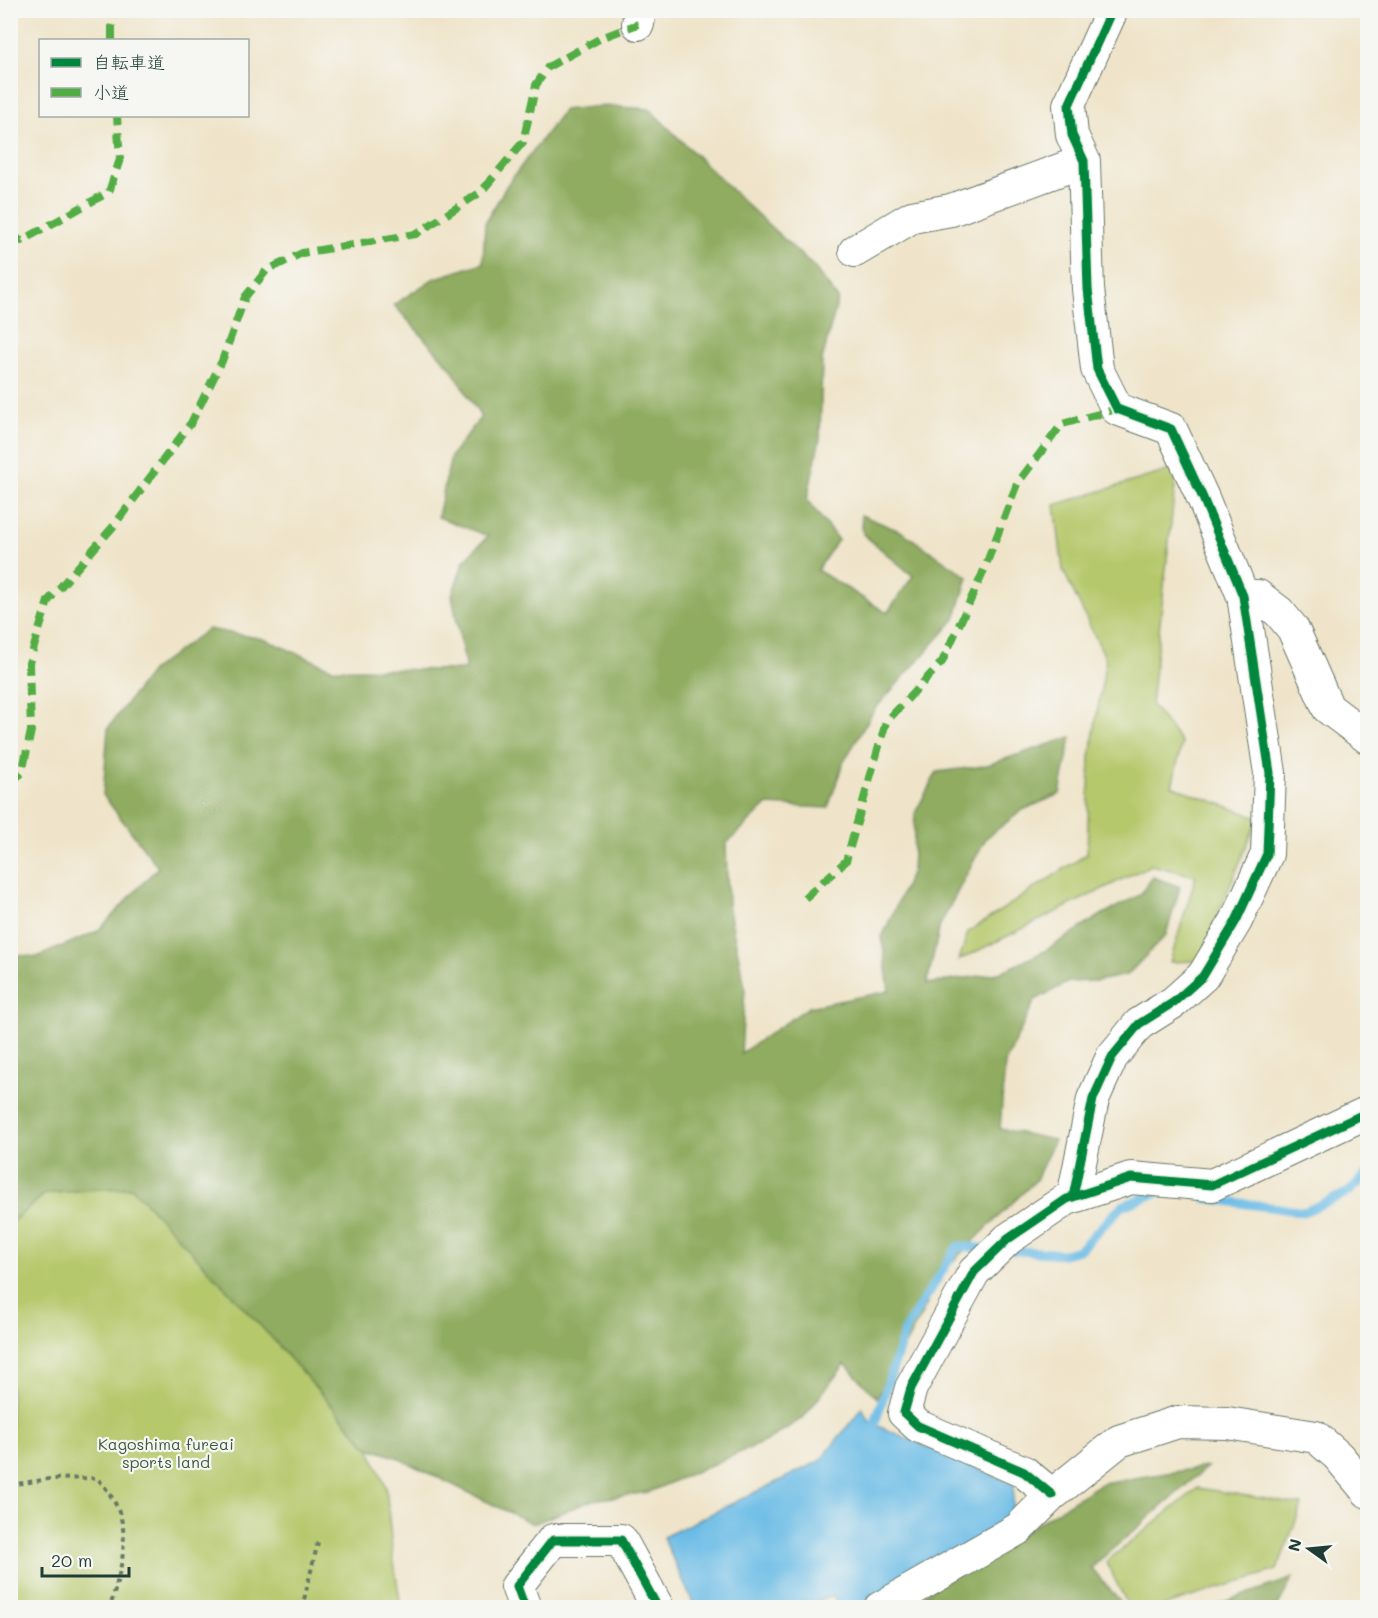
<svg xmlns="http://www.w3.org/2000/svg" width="1378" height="1618" viewBox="0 0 1378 1618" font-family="Mali,'Klee One',sans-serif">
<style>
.green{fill:#b6c86c;stroke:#6a8250;stroke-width:1.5}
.forest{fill:#90ac60;stroke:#58744a;stroke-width:1.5}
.water{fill:#6abce6;stroke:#447c8d;stroke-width:1.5}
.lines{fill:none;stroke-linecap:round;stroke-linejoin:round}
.stream{stroke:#6abce6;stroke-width:9}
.street-casing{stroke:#687768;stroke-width:34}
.path{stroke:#687768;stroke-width:4;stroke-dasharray:4.5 4.5;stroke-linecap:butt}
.street{stroke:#fff;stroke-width:32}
.quiet{stroke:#52ad45;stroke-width:8;stroke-dasharray:15 8;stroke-linecap:butt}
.cycleway-casing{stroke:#f6f6f2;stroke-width:13}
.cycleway{stroke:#00873e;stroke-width:9}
.labels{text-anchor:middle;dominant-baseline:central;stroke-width:4.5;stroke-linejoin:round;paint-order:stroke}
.park-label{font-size:16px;fill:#3d593f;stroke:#f6f6f2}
</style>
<rect width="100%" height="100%" fill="#f6f6f2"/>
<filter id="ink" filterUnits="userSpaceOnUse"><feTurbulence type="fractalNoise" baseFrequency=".0167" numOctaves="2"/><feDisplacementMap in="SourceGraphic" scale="12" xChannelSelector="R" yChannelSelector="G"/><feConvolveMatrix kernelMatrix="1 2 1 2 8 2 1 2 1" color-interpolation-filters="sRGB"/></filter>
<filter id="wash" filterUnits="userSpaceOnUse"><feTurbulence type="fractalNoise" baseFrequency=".008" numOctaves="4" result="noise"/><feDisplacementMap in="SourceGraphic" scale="24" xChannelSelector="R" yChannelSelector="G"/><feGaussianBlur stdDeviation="1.35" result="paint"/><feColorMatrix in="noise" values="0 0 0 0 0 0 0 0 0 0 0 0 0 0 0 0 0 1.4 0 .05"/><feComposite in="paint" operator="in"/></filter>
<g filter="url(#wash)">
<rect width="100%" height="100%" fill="#efe4c9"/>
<path class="green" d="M 1177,468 L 1151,704 L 1182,743 L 1172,786 L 1258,818 L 1199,961 L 1170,962 L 1196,876 L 1151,865 L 959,960 L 968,932 L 1087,854 L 1090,757 L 1106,659 L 1063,570 L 1055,505 Z
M 132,1188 L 179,1232 L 369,1448 L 386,1487 L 392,1550 L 401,1607 L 11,1608 L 11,1223 L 45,1194 L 97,1189 Z
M 1198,1488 L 1302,1505 L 1277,1570 L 1160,1607 L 1129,1607 L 1106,1562 Z"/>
<path class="forest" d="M 602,106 L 649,109 L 745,203 L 814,267 L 838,299 L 822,360 L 820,438 L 807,500 L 838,540 L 817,570 L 887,613 L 913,576 L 863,534 L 861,515 L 902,532 L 968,577 L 955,619 L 874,710 L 843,763 L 828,808 L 767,805 L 726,844 L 728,906 L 745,987 L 741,1053 L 809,1007 L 889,991 L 882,937 L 912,871 L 915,813 L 937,772 L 984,766 L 1071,737 L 1060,794 L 1023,810 L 986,838 L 940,925 L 927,984 L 999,973 L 1045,951 L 1103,914 L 1140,895 L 1153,877 L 1180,887 L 1166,935 L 1127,975 L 1097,981 L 1068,982 L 1035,1000 L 1005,1063 L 1000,1129 L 1054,1140 L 1036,1180 L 946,1268 L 877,1398 L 845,1364 L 803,1418 L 766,1441 L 649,1492 L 593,1500 L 533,1524 L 396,1457 L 369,1448 L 271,1337 L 132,1188 L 97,1189 L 45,1194 L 11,1223 L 10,954 L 37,957 L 98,931 L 158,867 L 103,795 L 108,728 L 151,671 L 208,629 L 264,639 L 333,669 L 466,670 L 452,595 L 464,561 L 488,536 L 438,517 L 451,456 L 481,417 L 451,368 L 394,305 L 433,279 L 483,263 L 485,223 L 507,185 L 564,110 Z
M 1207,1467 L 1091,1568 L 1125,1607 L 902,1608 L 1102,1483 Z
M 1293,1578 L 1277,1607 L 1210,1607 Z"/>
<path class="water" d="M 862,1408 L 871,1423 L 1014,1484 L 1012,1523 L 857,1607 L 841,1607 L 832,1596 L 799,1607 L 695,1607 L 663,1537 L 820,1461 Z"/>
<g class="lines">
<path class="stream" d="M 1205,1198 L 1304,1212 L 1349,1192 L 1368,1173
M 1006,1250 L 1064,1254 L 1079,1250 L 1122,1206 L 1159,1192
M 871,1435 L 906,1328 L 958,1246 L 989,1249"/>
</g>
</g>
<g filter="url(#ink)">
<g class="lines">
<defs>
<path id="street" d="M 638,24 L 640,10
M 855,251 L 912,217 L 951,210 L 1084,161
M 1243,596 L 1258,596 L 1279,612 L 1293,629 L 1328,708 L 1368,738
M 1073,1197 L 1093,1099 L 1112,1057 L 1139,1024 L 1174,1002 L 1203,976 L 1236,921 L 1267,854 L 1270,773 L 1243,596 L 1203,498 L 1171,429 L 1117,409 L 1097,369 L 1088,289 L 1084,161 L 1072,135 L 1069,105 L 1112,10
M 1052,1495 L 1024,1472 L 918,1426 L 904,1413 L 911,1388 L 974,1272 L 1008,1239 L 1067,1199 L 1131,1178 L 1212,1185 L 1368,1112
M 525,1608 L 517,1586 L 553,1540 L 621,1540 L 658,1608
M 880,1608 L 1018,1529 L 1052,1495 L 1119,1441 L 1178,1422 L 1227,1423 L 1316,1437 L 1338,1456 L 1368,1492"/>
</defs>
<use href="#street" class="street-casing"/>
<path class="path" d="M 10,1485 L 49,1479 L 97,1478 C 137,1521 124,1557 110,1608
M 10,1505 L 12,1505 L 10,1558
M 302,1608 L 318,1542"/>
<use href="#street" class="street"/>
<path class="quiet" d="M 112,40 L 112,27 L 115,10
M 10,233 L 21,241 L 109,192 L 120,159 L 117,116
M 10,782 L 22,773 L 31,731 L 29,663 L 48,601 L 112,528 L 191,423 L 222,361 L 245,297 L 266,271 L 302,253 L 416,234 L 481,192 L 523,142 L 536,85 L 548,67 L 601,38 L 638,24
M 805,898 L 846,861 L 886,722 L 942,662 L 982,575 L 1017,484 L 1062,424 L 1117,409"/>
<defs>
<path id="cycleway" d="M 1073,1197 L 1093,1099 L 1112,1057 L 1139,1024 L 1174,1002 L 1203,976 L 1236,921 L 1267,854 L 1270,773 L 1243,596 L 1203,498 L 1171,429 L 1117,409 L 1097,369 L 1088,289 L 1084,161 L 1072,135 L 1069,105 L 1112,10
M 1052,1495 L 1024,1472 L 918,1426 L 904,1413 L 911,1388 L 974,1272 L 1008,1239 L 1067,1199 L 1131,1178 L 1212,1185 L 1368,1112
M 525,1608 L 517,1586 L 553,1540 L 621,1540 L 658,1608"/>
</defs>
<use href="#cycleway" class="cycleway-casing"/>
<use href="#cycleway" class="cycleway"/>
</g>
</g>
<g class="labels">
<g class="park-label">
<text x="166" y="1443">Kagoshima fureai<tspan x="166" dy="18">sports land</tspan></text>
</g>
</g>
<rect width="1378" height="1618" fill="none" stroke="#f6f6f2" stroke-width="36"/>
<rect x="39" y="39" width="210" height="78" fill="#f6f6f2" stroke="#a0aca6" stroke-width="1.5"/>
<rect x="51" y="58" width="30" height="9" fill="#00873e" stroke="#a0aca6" stroke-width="1.5"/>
<text x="93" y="69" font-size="18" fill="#1f3d34">自転車道</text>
<rect x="51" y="88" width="30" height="9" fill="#52ad45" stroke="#a0aca6" stroke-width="1.5"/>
<text x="93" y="99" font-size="18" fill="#1f3d34">小道</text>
<g transform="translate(1309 1549) rotate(285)" stroke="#f6f6f2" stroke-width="4.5" paint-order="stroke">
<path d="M0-4.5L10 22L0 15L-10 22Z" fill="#1f3d34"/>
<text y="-9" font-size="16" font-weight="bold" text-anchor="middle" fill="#1f3d34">N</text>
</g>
<path d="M42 1567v9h87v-9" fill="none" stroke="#1f3d34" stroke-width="3"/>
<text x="51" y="1567" font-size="18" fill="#1f3d34" stroke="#f6f6f2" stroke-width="4.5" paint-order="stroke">20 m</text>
</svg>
